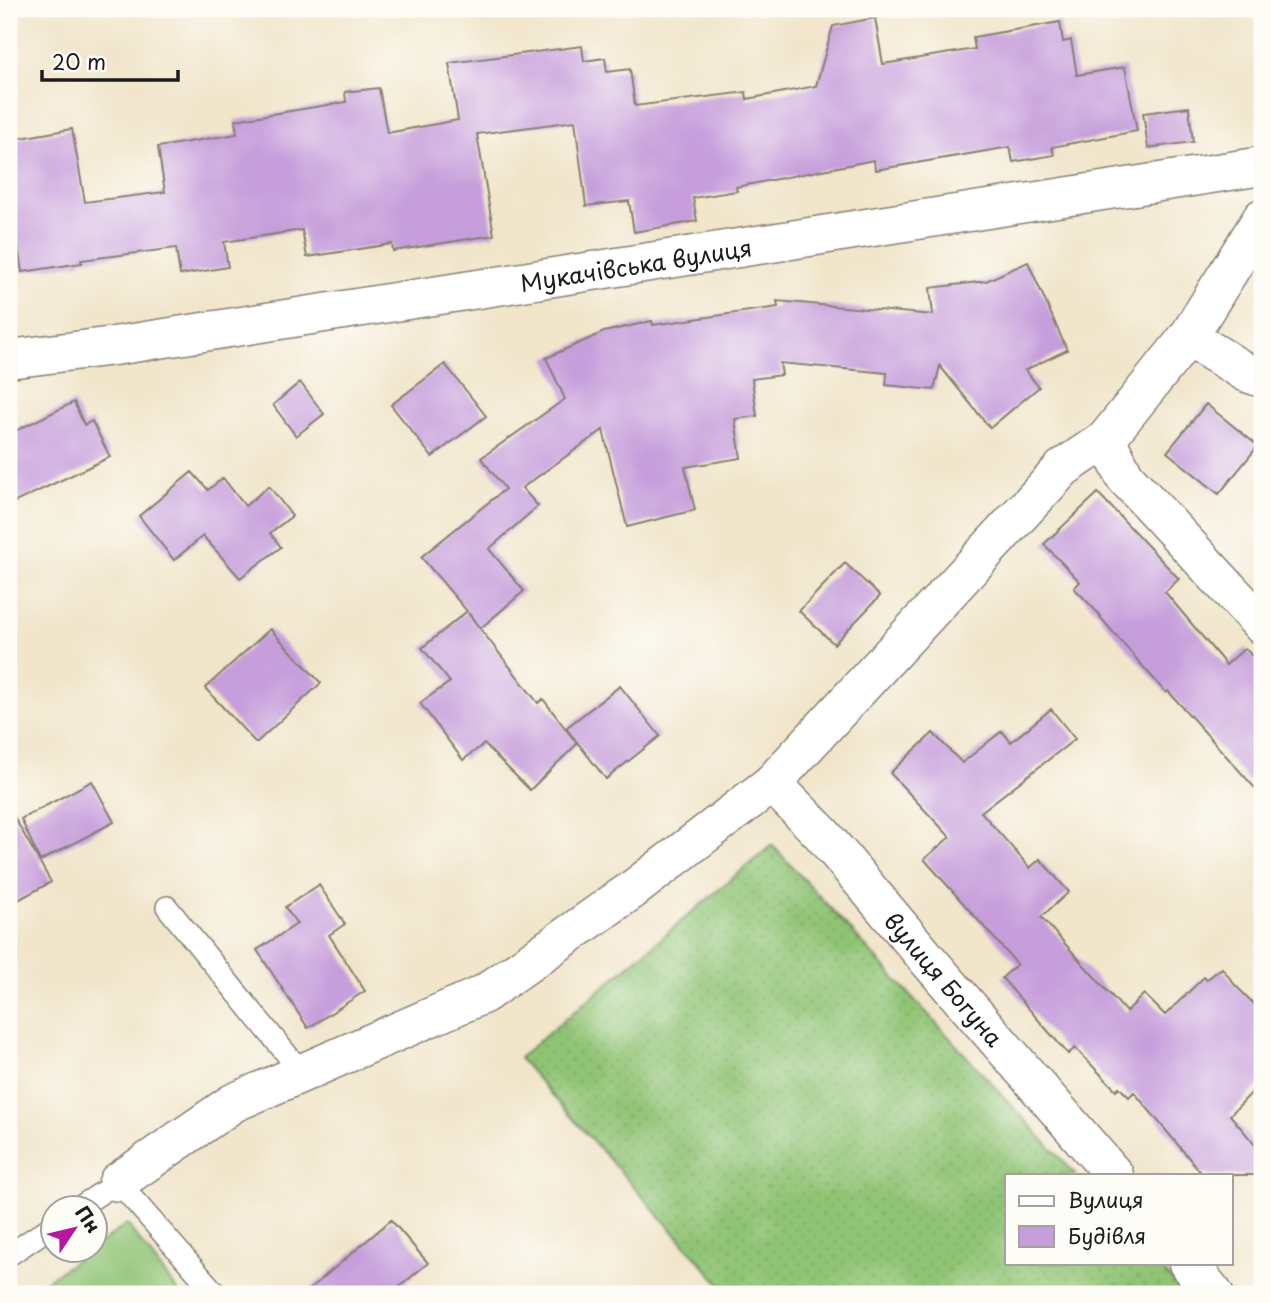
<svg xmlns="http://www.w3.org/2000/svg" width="1271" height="1303" viewBox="0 0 1271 1303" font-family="'Playpen Sans',sans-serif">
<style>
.grass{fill:#90c475;stroke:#567048;stroke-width:2}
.garden{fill:url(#garden-dots);stroke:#567048;stroke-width:2}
.building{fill:#c69edb}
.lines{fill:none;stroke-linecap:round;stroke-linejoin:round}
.service-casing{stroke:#868073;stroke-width:24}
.minor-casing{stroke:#868073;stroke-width:41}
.service{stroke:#fff;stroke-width:21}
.minor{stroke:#fff;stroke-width:38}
.labels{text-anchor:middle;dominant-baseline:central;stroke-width:7;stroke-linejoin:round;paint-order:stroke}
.street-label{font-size:23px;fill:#1c1c1c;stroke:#fdfcf7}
</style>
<defs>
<pattern id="garden-dots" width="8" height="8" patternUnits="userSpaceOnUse" patternTransform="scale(1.75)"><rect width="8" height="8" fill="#90c475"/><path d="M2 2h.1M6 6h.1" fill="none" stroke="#7ca865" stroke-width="1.8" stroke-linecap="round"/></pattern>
</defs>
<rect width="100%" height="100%" fill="#fdfcf7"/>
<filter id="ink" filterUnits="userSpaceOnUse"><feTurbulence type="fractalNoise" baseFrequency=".0143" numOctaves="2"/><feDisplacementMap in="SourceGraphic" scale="14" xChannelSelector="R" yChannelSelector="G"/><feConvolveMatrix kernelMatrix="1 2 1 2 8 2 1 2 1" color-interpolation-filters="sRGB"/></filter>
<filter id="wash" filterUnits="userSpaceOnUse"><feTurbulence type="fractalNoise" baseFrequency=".00686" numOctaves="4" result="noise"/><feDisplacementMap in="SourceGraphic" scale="28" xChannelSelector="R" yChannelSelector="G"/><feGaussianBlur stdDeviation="1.57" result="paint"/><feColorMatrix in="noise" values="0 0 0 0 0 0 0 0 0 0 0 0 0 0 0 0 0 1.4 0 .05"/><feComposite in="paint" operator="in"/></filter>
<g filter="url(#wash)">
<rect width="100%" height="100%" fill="#f1e5ca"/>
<path class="grass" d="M 127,1224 L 180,1294 L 27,1294 L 89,1251 L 94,1250 L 95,1247 Z"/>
<path class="garden" d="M 772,845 L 1076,1175 L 1007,1175 L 1007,1263 L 1156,1263 L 1185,1294 L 729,1294 L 519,1058 Z"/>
<g id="blocks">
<path class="building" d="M 875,18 L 883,64 L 975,49 L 973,37 L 1060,22 L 1063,42 L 1071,40 L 1077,75 L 1125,67 L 1137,131 L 1052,147 L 1054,155 L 1013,162 L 1010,147 L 875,170 L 874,160 L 736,187 L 737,191 L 693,198 L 697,221 L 634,232 L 629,201 L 586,206 L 575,121 L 477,134 L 494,235 L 393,251 L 392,244 L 307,257 L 302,230 L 224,242 L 228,267 L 180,275 L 176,248 L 81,260 L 82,263 L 22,272 L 9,190 L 9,140 L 72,129 L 85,202 L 165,192 L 158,147 L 237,134 L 235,120 L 346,102 L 345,92 L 379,88 L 387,133 L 458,120 L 449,63 L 582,46 L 584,61 L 605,58 L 607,72 L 630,69 L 635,106 L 746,92 L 747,99 L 816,86 L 833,26 Z
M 1189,107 L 1193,142 L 1148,148 L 1143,113 Z
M 1028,262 L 1067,350 L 1025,370 L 1039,387 L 990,428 L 940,366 L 934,390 L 886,385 L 887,373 L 780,363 L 782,375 L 752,379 L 757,416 L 735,419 L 741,458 L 685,467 L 695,510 L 627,527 L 603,430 L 522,488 L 538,506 L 489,549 L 524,591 L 481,628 L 468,613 L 538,703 L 543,699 L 577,744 L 530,790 L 484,744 L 463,760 L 420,703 L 450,682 L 422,648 L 467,611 L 421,557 L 505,489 L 481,458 L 565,399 L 546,358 L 604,332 L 652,321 L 653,325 L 778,307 L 777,301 L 933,315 L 930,288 L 986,281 Z
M 445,364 L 486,416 L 432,457 L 391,405 Z
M 300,382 L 324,414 L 296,436 L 273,405 Z
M 74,402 L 84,425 L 92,421 L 110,457 L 9,505 L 9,434 Z
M 1206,404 L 1258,446 L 1219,494 L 1167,452 Z
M 192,472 L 208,490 L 223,478 L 245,506 L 269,486 L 292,516 L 270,533 L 281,547 L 240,578 L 203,536 L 174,560 L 139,516 Z
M 1098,493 L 1179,579 L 1165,592 L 1226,665 L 1245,648 L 1262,667 L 1262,796 L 1168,691 L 1166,693 L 1100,617 L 1101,616 L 1074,588 L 1080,582 L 1044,544 Z
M 845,563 L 880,596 L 834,644 L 799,611 Z
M 270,629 L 321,683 L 256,743 L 205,688 Z
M 620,686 L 660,736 L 606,779 L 566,728 Z
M 1051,709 L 1075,739 L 981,812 L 1030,868 L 1040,859 L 1069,892 L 1041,917 L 1126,1012 L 1144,994 L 1165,1015 L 1204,977 L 1206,980 L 1222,968 L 1235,985 L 1262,1012 L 1262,1082 L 1230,1115 L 1262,1153 L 1262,1175 L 1203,1175 L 1134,1092 L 1129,1097 L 1119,1087 L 1116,1090 L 1075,1048 L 1068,1054 L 1002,978 L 1017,964 L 924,859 L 950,837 L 890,773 L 933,733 L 962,763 L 1002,731 L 1011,742 Z
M 92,781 L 114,822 L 40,861 L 21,819 Z
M 9,808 L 51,882 L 9,905 Z
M 319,885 L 345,924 L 329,935 L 365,991 L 308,1028 L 257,950 L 297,924 L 285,907 Z
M 391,1220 L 428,1263 L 391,1294 L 304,1294 Z"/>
</g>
</g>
<g filter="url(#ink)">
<use href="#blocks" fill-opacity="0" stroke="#868073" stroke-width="2"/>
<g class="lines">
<defs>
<path id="service" d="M 167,907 L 302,1073
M 78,1208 L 118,1182 L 216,1294
M 9,1255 L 52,1226"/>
<g id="minor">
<path d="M 1188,337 L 1247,373 L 1262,378"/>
<path id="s1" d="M 9,359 L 114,346 L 1262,166"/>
<path d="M 1106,439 L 1125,477 L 1262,625"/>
<path id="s2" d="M 772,783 L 822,834 L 928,960 L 1114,1175"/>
<path d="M 118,1182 L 233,1103 L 484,994 L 632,890 L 772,783 L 1063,468 L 1106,439 L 1188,337 L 1262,218"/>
<path d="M 1188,1263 L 1214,1294"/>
</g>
</defs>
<use href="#service" class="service-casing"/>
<use href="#minor" class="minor-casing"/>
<use href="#service" class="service"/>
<use href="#minor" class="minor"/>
</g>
</g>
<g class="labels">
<g class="street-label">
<text stroke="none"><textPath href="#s1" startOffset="634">Мукачівська вулиця</textPath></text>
<text stroke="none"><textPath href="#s2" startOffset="261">вулиця Богуна</textPath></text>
</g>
</g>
<rect width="1271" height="1303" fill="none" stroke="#fdfcf7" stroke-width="35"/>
<rect x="1005" y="1174" width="228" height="91" fill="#fdfcf7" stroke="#a3a29f" stroke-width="2"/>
<rect x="1019" y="1196" width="35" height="10" fill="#ffffff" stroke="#a3a29f" stroke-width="2"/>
<text x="1068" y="1208" font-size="21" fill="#1c1c1c">Вулиця</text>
<rect x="1019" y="1226" width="35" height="21" fill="#c69edb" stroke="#a3a29f" stroke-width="2"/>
<text x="1068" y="1244" font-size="21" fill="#1c1c1c">Будівля</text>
<g transform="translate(74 1229) rotate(55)"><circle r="33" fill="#fdfcf7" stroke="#a3a29f" stroke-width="2"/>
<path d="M0-5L12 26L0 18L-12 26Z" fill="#b5179e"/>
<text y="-10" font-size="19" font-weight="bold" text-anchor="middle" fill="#1c1c1c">Пн</text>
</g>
<path d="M42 70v10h136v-10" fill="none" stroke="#1c1c1c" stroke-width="3.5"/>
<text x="52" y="70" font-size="21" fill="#1c1c1c" stroke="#fdfcf7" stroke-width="5" paint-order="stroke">20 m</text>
</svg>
